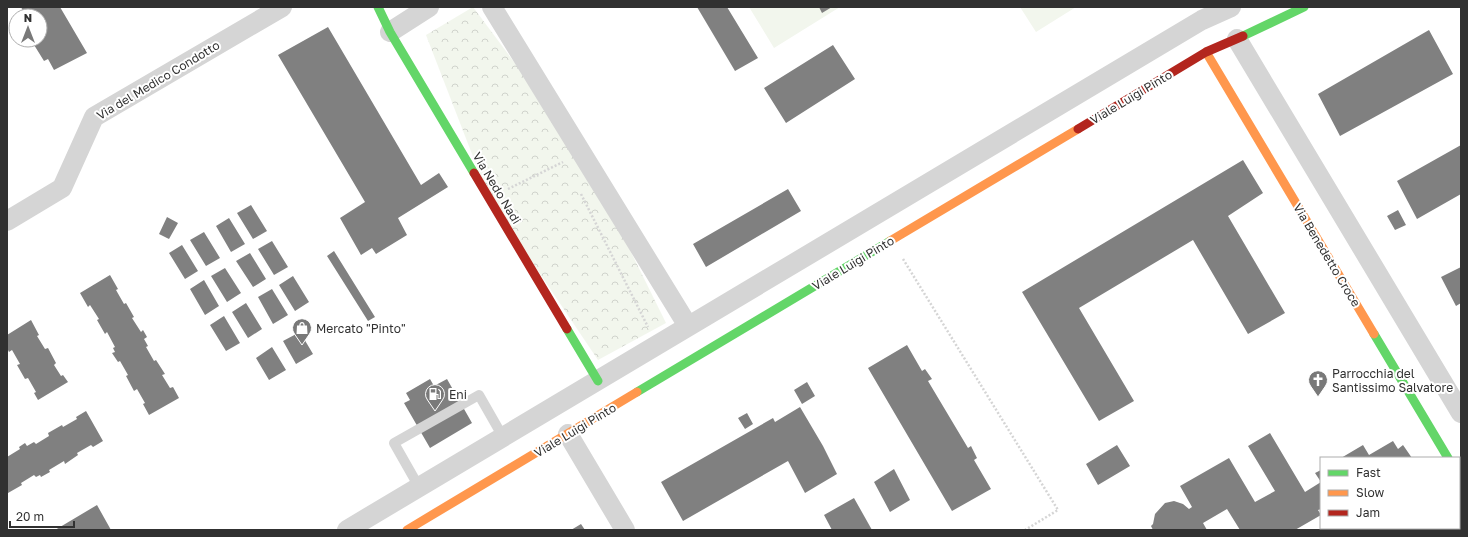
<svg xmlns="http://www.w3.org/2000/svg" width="1468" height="537" viewBox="0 0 1468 537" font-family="'Golos Text',sans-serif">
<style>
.forest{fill:url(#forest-crowns)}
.pitch{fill:#f2f6ed}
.building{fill:#808080}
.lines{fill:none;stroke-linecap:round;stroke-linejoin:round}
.path{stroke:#d5d5d5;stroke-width:2.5;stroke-dasharray:2 2;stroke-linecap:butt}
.lane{stroke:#d5d5d5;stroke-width:10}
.street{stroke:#d5d5d5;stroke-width:20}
.fast{stroke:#63d668;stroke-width:9}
.slow{stroke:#ff974d;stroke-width:9}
.jam{stroke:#b3261e;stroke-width:9}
.labels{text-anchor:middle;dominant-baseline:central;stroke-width:4;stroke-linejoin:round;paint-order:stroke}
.street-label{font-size:12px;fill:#313131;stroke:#fff}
.poi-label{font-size:12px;fill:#313131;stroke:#fff;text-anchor:start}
</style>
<defs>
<pattern id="forest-crowns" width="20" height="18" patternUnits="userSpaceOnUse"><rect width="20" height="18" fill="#f2f6ed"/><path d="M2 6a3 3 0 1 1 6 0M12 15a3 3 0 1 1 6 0" fill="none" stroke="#d0d3cc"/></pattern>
</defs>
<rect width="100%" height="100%" fill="#fff"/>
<path class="forest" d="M 473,7 L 582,153 L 666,323 L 598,360 L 489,198 L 426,35 Z"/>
<path class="pitch" d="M 749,7 L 840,7 L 774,48 Z
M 1020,7 L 1076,7 L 1036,32 Z
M 1459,517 L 1461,520 L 1461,530 L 1388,530 L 1392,528 L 1459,528 Z"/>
<path class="building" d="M 21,7 L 60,7 L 87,53 L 54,70 L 48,59 L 44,61 L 31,40 L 40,40 L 40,16 L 22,16 L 21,14 L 24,13 Z
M 697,7 L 727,7 L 758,58 L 735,71 Z
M 819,7 L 832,7 L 822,13 Z
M 328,27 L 421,185 L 439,173 L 448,187 L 398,218 L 407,235 L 376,254 L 372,248 L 361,255 L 340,218 L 365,202 L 278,55 Z
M 1429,30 L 1453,74 L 1340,136 L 1318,94 Z
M 833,45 L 855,79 L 786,123 L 764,88 Z
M 1461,145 L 1461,194 L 1417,219 L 1397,181 Z
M 1243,160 L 1263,193 L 1228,216 L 1285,313 L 1248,334 L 1193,240 L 1079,308 L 1134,401 L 1099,421 L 1022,292 Z
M 788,189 L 801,211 L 706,267 L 693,244 Z
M 251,205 L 267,231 L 253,239 L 237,213 Z
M 1398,210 L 1406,225 L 1395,230 L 1387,216 Z
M 167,217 L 178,223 L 169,239 L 159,234 Z
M 229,218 L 245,244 L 231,252 L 216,226 Z
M 204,232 L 220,258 L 206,266 L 190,240 Z
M 272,241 L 288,267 L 274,275 L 258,249 Z
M 182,245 L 198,271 L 185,279 L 169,253 Z
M 334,251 L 375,317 L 368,321 L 327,256 Z
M 250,253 L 266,279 L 253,287 L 236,261 Z
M 1461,267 L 1461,303 L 1456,306 L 1441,277 Z
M 225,268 L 241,293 L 227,302 L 211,276 Z
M 110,275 L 118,289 L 116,290 L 124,304 L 126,303 L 134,317 L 132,318 L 141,332 L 143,330 L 147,337 L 144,339 L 148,346 L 146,347 L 154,361 L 156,360 L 165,374 L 162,375 L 170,388 L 173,387 L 179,398 L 149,415 L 143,404 L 145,403 L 137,389 L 134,391 L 126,376 L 128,375 L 120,361 L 118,362 L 112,353 L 115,352 L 113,348 L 115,347 L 107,332 L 105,334 L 97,320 L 99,319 L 90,305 L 88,307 L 80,293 Z
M 293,276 L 309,302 L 295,311 L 279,285 Z
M 204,280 L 219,306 L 205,315 L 190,289 Z
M 272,289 L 288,315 L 273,324 L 258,297 Z
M 246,303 L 262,329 L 248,338 L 232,312 Z
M 224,316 L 240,343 L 226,351 L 210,325 Z
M 31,320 L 39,335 L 37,336 L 45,349 L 48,348 L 56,363 L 54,365 L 61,376 L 63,375 L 68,382 L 38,400 L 34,393 L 36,392 L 28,378 L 25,379 L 17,365 L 20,364 L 12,350 L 9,352 L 7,348 L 7,335 Z
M 300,332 L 313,354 L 296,364 L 283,341 Z
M 907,345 L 922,371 L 925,369 L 932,379 L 928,381 L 968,448 L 971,446 L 977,458 L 974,460 L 991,489 L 952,511 L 868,368 Z
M 272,347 L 286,370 L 269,380 L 256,358 Z
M 430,379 L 434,386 L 447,379 L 472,423 L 430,448 L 404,403 L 410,400 L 406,393 Z
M 807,382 L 815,396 L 802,404 L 794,390 Z
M 800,407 L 823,446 L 837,474 L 805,493 L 788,461 L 683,521 L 661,482 L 773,418 L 775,422 Z
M 86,411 L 103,441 L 93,447 L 91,445 L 77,453 L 78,455 L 65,464 L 64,461 L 49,470 L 50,472 L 41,477 L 40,475 L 36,477 L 34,475 L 21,483 L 22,485 L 8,493 L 7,491 L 7,457 L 20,449 L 19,447 L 25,443 L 27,446 L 34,442 L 36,444 L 49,436 L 48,433 L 62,425 L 63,427 L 77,419 L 76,417 Z
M 747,413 L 753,424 L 745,429 L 738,418 Z
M 1270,433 L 1305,492 L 1321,482 L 1321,509 L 1318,510 L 1321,515 L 1295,530 L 1240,530 L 1227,509 L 1203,523 L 1207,530 L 1153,530 L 1151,526 L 1153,524 L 1155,514 L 1165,503 L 1174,501 L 1183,504 L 1189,509 L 1192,507 L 1180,486 L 1229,458 L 1255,502 L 1275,491 L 1248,446 Z
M 1393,441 L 1398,449 L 1403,445 L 1412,458 L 1341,458 L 1363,445 L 1369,455 Z
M 1117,445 L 1130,466 L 1098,485 L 1086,464 Z
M 894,469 L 910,500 L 890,512 L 874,482 Z
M 1321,470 L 1321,482 L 1315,473 Z
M 854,498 L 872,530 L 832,530 L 824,515 Z
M 97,505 L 111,530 L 55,530 Z
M 581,524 L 585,530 L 571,530 Z"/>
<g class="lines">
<path class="path" d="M 508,189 L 563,162
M 581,194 L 648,327
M 903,259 L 1058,510 L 1025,530"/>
<path class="lane" d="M 419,487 L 394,443 L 479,395 L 503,437"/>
<path class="street" d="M 492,7 L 688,326
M 390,32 L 429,7
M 1237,39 L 1461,413
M 7,221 L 62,188 L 94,117 L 282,7
M 568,434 L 625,530
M 1459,477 L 1461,480
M 347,530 L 1202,20 L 1231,7"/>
<path class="fast" d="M 378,7 L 390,32 L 474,173
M 1243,36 L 1304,7
M 567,329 L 598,381
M 1374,334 L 1448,458
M 637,392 L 890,241"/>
<path class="slow" d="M 1206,52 L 1374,334
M 890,241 L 1078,129
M 407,530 L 637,392"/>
<path class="jam" d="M 1078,129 L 1206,52 L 1243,36
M 474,173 L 567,329"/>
</g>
<defs>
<symbol id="shop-pin" viewBox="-11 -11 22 30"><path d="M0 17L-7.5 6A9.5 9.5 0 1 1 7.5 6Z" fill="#797979" stroke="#fff"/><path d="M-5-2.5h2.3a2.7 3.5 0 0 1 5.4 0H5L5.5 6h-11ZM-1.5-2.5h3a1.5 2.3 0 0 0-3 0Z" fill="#fff"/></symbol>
<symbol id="church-pin" viewBox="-11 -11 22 30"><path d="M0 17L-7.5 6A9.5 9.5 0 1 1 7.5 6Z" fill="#797979" stroke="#fff"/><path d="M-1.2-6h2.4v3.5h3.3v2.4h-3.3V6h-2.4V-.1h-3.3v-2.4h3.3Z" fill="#fff"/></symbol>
<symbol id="fuel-pin" viewBox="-11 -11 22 30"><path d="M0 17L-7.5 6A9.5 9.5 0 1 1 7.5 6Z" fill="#797979" stroke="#fff"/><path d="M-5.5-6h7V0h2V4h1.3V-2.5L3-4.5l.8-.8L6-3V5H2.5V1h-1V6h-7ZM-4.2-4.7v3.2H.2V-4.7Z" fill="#fff"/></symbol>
</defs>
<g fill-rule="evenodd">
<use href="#shop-pin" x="291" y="317" width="22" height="30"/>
<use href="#church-pin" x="1307" y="369" width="22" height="30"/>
<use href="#fuel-pin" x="424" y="383" width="22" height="30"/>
</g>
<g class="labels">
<g class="street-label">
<text transform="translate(158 80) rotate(-31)">Via del Medico Condotto</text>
<text transform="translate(1131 97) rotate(-31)">Viale Luigi Pinto</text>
<text transform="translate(497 188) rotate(59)">Via Nedo Nadi</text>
<text transform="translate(1327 255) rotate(59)">Via Benedetto Croce</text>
<text transform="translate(853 263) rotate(-31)">Viale Luigi Pinto</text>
<text transform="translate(575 430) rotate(-31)">Viale Luigi Pinto</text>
</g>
<g class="poi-label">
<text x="316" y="328">Mercato "Pinto"</text>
<text x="1332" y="373">Parrocchia del<tspan x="1332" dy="14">Santissimo Salvatore</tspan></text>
<text x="449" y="394">Eni</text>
</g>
</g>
<rect width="1468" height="537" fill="none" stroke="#313131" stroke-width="16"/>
<rect x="1320" y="457" width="140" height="72" fill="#ffffff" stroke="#adadad"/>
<rect x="1328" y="470" width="20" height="6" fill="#63d668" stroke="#adadad"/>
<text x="1356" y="477" font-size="12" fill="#313131">Fast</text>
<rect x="1328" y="490" width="20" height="6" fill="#ff974d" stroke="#adadad"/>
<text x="1356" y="497" font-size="12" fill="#313131">Slow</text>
<rect x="1328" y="510" width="20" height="6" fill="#b3261e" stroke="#adadad"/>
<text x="1356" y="517" font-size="12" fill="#313131">Jam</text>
<g transform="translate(28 28)"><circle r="19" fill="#ffffff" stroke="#adadad"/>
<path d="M0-3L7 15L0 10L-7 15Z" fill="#797979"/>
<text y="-6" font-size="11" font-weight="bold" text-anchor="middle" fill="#313131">N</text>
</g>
<path d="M10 521v6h64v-6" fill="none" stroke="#313131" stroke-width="2"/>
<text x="16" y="521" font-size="12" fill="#313131" stroke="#ffffff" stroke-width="3" paint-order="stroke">20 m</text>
</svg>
